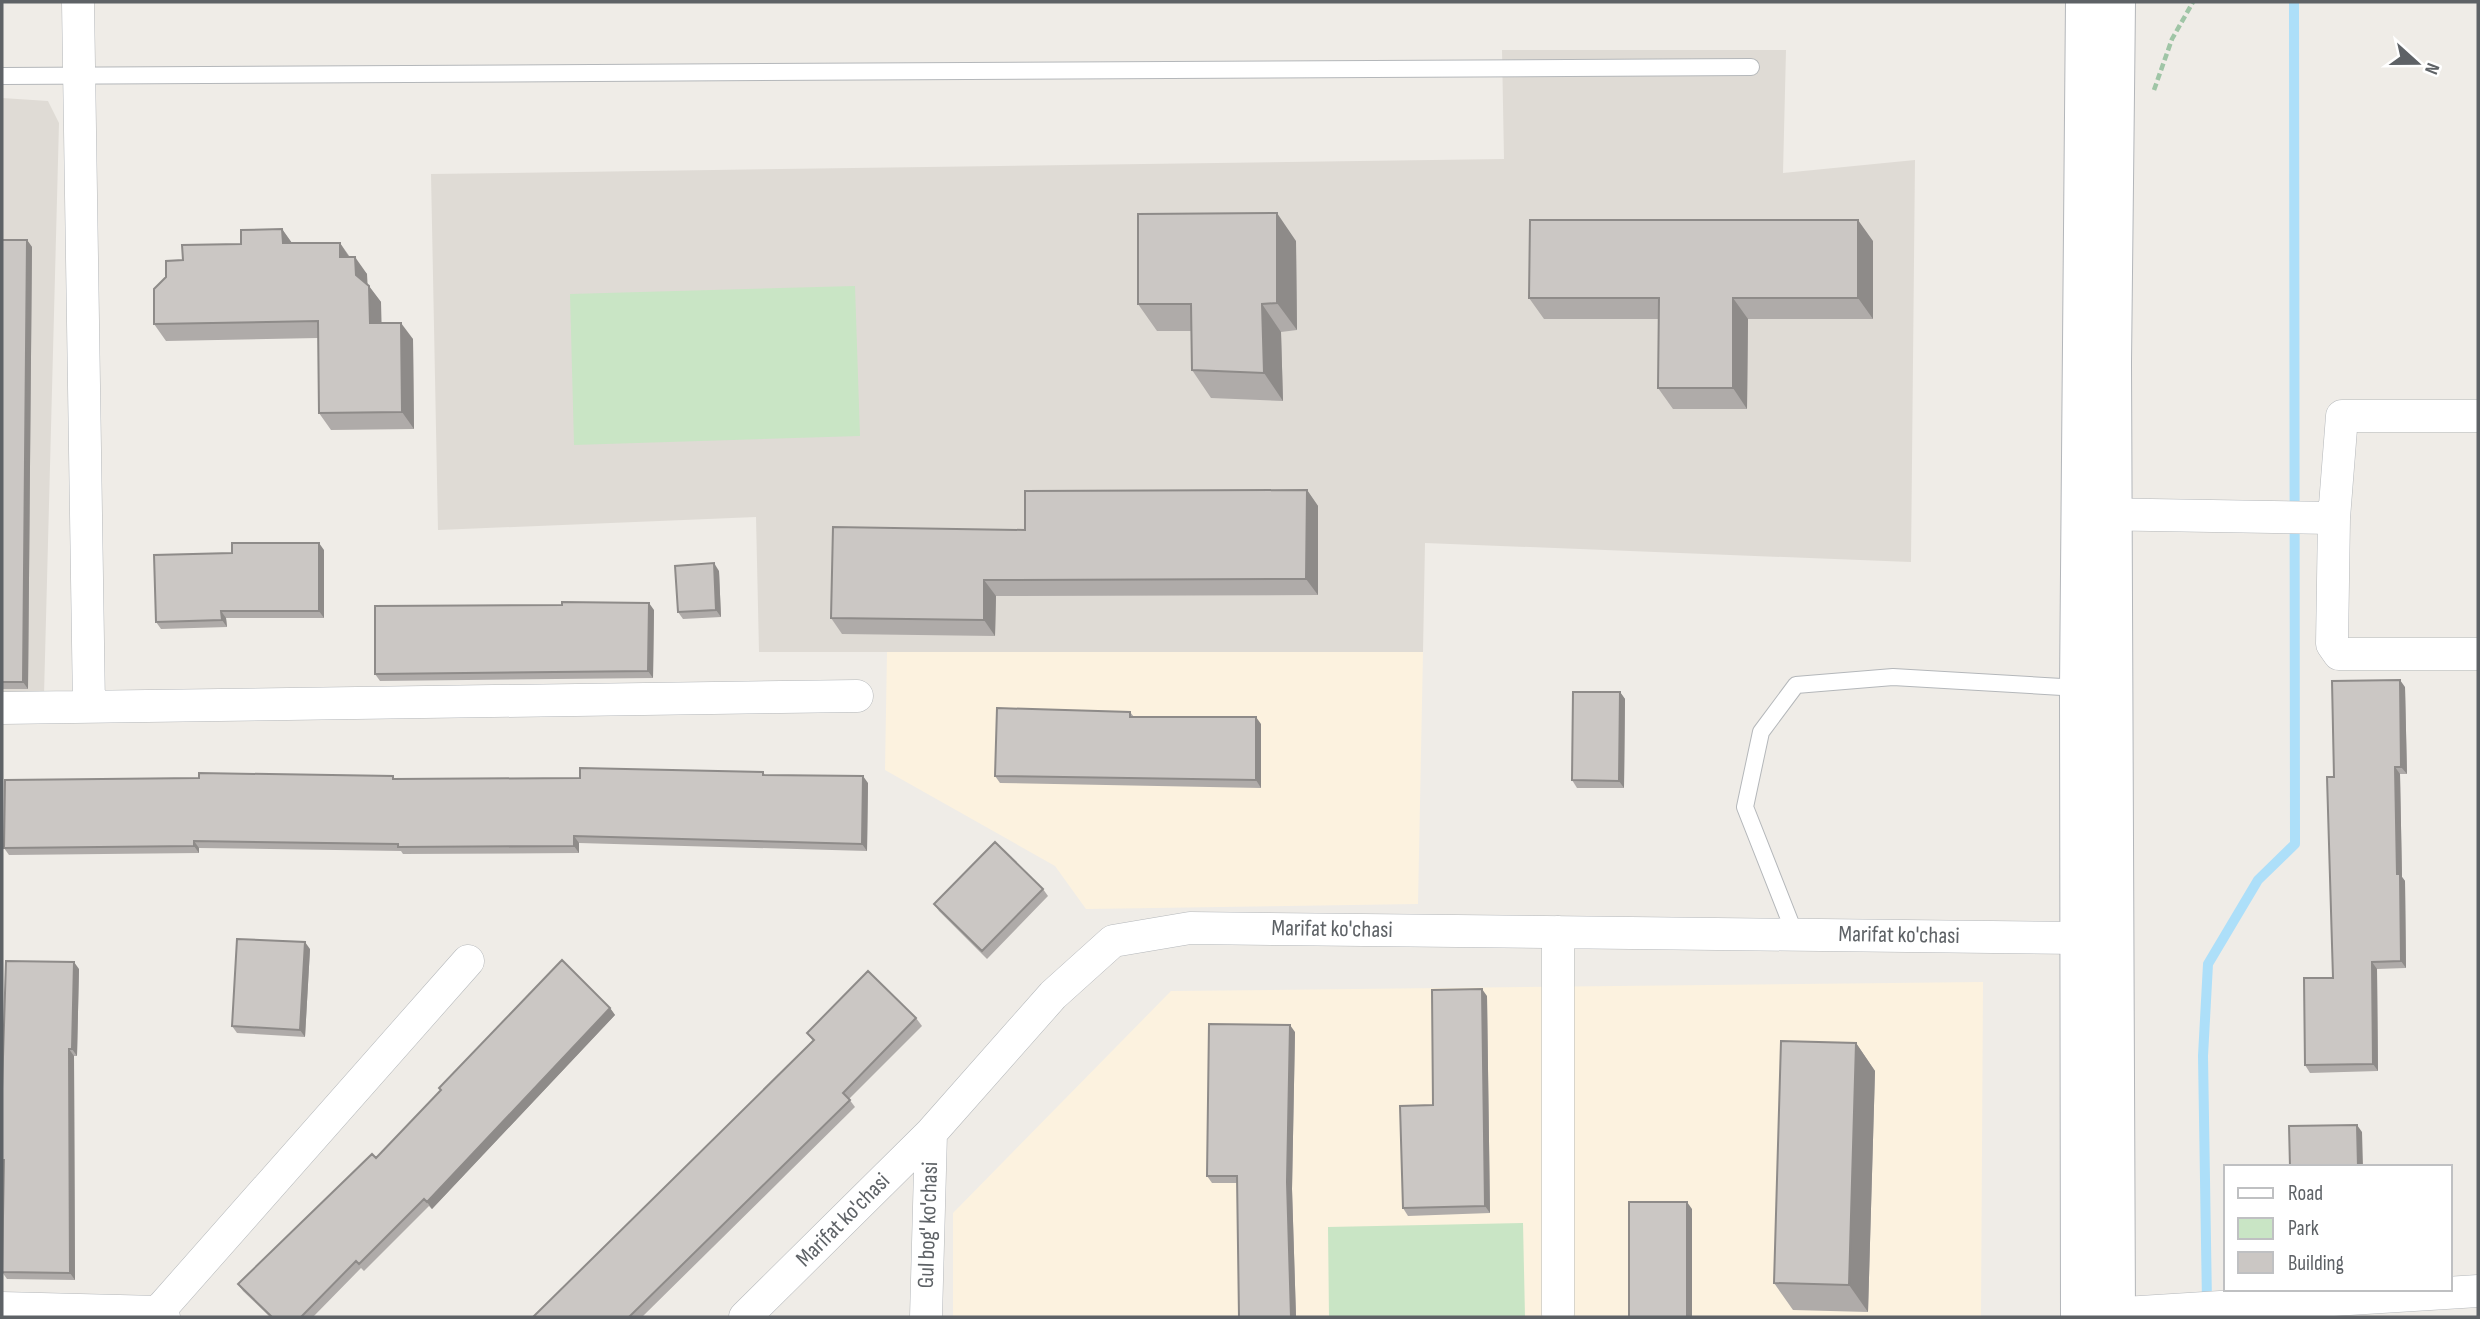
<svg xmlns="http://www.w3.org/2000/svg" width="2480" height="1319" viewBox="0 0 2480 1319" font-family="'Sofia Sans Condensed',sans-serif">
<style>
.commercial{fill:#fcf2df}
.education{fill:#dfdbd5}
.green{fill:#c9e5c5}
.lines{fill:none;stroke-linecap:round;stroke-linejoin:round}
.stream{stroke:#addff9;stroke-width:10}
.lane-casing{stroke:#b4b7ba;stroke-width:18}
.street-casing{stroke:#b4b7ba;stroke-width:33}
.secondary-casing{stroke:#b3b6ba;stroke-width:40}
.path{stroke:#9fc5a6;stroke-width:4.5;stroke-dasharray:7 3.5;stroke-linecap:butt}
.lane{stroke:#fff;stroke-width:16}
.street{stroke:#fff;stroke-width:32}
.secondary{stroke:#fff;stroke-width:38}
.wall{fill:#afaba9}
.shaded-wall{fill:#8e8b89}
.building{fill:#cbc7c4;stroke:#8e8b89;stroke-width:2}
.labels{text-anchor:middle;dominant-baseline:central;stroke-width:5;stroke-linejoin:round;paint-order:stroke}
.street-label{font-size:23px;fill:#5e6266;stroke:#fff}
</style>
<rect width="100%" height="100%" fill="#efece7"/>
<path class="commercial" d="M 887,652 L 1423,652 L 1418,904 L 1086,909 L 1055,866 L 885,770 Z
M 1983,982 L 1981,1317 L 953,1317 L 953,1213 L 1171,991 Z"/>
<path class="education" d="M 1502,50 L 1786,50 L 1783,173 L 1915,160 L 1911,562 L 1425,543 L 1423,652 L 759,652 L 756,517 L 438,530 L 431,174 L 1504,159 Z
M 2,98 L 48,101 L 59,123 L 44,695 L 2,694 Z"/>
<path class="green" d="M 855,286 L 860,436 L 574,445 L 570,294 Z
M 1523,1223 L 1525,1317 L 1329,1317 L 1328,1227 Z"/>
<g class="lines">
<path class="stream" d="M 2207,1303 L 2203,1056 L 2208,964 L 2258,880 L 2295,844 L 2294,2"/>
<defs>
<path id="lane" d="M 2,76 L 1751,67
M 1795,934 L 1745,807 L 1761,732 L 1796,685 L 1893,677 L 2079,688"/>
<path id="street" d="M 78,2 L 89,706
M 2478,416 L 2342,416 L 2334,518 L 2332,644 L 2339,654 L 2478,654
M 2090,514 L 2334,518
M 2,708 L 857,696
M 2,1308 L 158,1312 L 164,1317
M 158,1312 L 468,961
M 1558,1314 L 1558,932
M 2092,1315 L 2478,1291
M 745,1317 L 931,1133 L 1053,995 L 1113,941 L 1190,928 L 2079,938
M 926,1317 L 931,1133"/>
<path id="secondary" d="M 2116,2 L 2112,363 L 2116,1317
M 2080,1317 L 2079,688 L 2085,2"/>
</defs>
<use href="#lane" class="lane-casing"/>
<use href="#street" class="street-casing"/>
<use href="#secondary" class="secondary-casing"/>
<path class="path" d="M 2154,90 L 2172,39 L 2193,2"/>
<use href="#lane" class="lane"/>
<use href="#street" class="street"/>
<use href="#secondary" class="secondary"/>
</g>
<path class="wall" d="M 282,229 L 292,243 L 340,243 L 350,257 L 367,274 L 367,284 L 381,302 L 381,323 L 413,339 L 414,429 L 331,430 L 319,413 L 318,338 L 166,341 L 154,324 L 166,277 L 241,244 Z
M 2,240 L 27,240 L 32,247 L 28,689 L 2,689 Z
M 1296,241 L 1297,330 L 1281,332 L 1283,401 L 1211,398 L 1192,370 L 1191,331 L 1157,331 L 1138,304 Z
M 1873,241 L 1873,319 L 1748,319 L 1747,409 L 1673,409 L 1658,388 L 1659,319 L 1544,319 L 1529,298 Z
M 1307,490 L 1318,506 L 1318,595 L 996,596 L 995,636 L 842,634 L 831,618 L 1025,530 Z
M 324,550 L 324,618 L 226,618 L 227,627 L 161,629 L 156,622 Z
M 719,571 L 721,617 L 683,619 L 678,612 Z
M 654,610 L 653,678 L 380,681 L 375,674 Z
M 2405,687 L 2407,774 L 2400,774 L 2402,877 L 2405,881 L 2406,968 L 2377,969 L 2378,1071 L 2310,1073 L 2305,1065 L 2333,978 L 2334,777 Z
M 1620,692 L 1625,699 L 1624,788 L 1577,788 L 1572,780 Z
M 1130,712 L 1134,717 L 1261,724 L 1261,788 L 1000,783 L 995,776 Z
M 763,772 L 765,775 L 868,783 L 867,851 L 579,843 L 579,853 L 403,854 L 401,851 L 199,848 L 199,853 L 9,855 L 4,848 L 395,779 L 580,778 Z
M 1043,889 L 1048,896 L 987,959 L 939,911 L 934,904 Z
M 310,949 L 305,1037 L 237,1033 L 232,1026 Z
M 79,969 L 77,1056 L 74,1056 L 75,1280 L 7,1279 L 2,1272 L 4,1166 L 2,1163 L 2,1089 Z
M 1487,996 L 1490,1213 L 1408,1216 L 1403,1208 L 1433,1105 Z
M 610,1008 L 615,1015 L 432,1209 L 429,1206 L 364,1271 L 361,1268 L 313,1317 L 270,1317 L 243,1291 L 238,1284 L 376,1158 L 441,1091 L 439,1088 Z
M 916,1018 L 922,1026 L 849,1099 L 855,1107 L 642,1317 L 533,1317 L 813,1041 L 807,1033 Z
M 1295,1032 L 1292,1189 L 1296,1317 L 1239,1317 L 1237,1183 L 1212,1183 L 1207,1176 Z
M 1856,1043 L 1875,1071 L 1868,1312 L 1793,1310 L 1774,1283 Z"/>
<path class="shaded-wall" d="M 1277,213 L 1296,241 L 1297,330 L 1277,303 Z
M 1858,220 L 1873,241 L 1873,319 L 1858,298 Z
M 282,229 L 294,246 L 283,243 Z
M 27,240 L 32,247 L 28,689 L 23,682 Z
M 340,243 L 351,260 L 340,257 Z
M 355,257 L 367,274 L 368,292 L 356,275 Z
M 369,286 L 381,302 L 382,340 L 370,323 Z
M 1733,298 L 1748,319 L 1747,409 L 1733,388 Z
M 1262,304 L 1281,332 L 1283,401 L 1264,373 Z
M 401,323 L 413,339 L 414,429 L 402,412 Z
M 1307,490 L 1318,506 L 1318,595 L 1306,579 Z
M 319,543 L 324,550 L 324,618 L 319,611 Z
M 714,563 L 719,571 L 721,617 L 716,610 Z
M 984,580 L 996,596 L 995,636 L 984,620 Z
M 649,603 L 654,610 L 653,678 L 648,671 Z
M 221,611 L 226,618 L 227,627 L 222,620 Z
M 2400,680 L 2405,687 L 2407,774 L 2401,767 Z
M 1620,692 L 1625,699 L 1624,788 L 1619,781 Z
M 1256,717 L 1261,724 L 1261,788 L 1256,780 Z
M 2395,767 L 2400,774 L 2402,877 L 2405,881 L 2406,968 L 2401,961 L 2397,874 Z
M 863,776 L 868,783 L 867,851 L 862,844 Z
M 574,836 L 579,843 L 579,853 L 574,846 Z
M 194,841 L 199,848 L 199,853 L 194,846 Z
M 305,942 L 310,949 L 305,1037 L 300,1030 Z
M 74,962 L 79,969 L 77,1056 L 72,1049 Z
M 2372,962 L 2377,969 L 2378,1071 L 2373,1064 Z
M 1482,989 L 1487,996 L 1490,1213 L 1485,1206 Z
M 610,1008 L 615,1015 L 432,1209 L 427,1202 Z
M 1290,1025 L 1295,1032 L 1292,1189 L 1296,1317 L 1291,1317 L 1287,1182 Z
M 1856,1043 L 1875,1071 L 1868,1312 L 1849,1285 Z
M 69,1049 L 74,1056 L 75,1280 L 70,1273 Z
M 2357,1125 L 2362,1132 L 2363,1167 L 2358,1167 Z
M 1687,1202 L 1692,1209 L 1692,1317 L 1687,1317 Z"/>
<path class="building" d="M 1277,213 L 1277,303 L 1262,304 L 1264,373 L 1192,370 L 1191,304 L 1138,304 L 1138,214 Z
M 1530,220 L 1858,220 L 1858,298 L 1733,298 L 1733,388 L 1658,388 L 1659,298 L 1529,298 Z
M 282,229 L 283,243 L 340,243 L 340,257 L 355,257 L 356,275 L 369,286 L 370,323 L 401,323 L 402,412 L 319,413 L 318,321 L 154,324 L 154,289 L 166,277 L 166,261 L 183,260 L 182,245 L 241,244 L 241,230 Z
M 2,240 L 27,240 L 23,682 L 2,682 Z
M 1307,490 L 1306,579 L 984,580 L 984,620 L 831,618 L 833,527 L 1025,530 L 1025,491 Z
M 232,543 L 319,543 L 319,611 L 221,611 L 222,620 L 156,622 L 154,555 L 232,553 Z
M 714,563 L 716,610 L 678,612 L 675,566 Z
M 562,602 L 649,603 L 648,671 L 375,674 L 375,606 L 562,605 Z
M 2400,680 L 2401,767 L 2395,767 L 2397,874 L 2400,874 L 2401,961 L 2372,962 L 2373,1064 L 2305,1065 L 2304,978 L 2333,978 L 2327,777 L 2334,777 L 2332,681 Z
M 1573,692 L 1620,692 L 1619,781 L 1572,780 Z
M 997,708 L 1130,712 L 1130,717 L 1256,717 L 1256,780 L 995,776 Z
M 580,768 L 763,772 L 763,775 L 863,776 L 862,844 L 574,836 L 574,846 L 398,847 L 398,844 L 194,841 L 194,846 L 4,848 L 5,780 L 199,778 L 199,773 L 393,776 L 393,779 L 580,778 Z
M 995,842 L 1043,889 L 982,951 L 934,904 Z
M 237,939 L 305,942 L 300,1030 L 232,1026 Z
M 562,960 L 610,1008 L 427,1202 L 424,1199 L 359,1264 L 356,1261 L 301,1317 L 272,1317 L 238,1284 L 372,1154 L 376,1158 L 441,1090 L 439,1088 Z
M 6,961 L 74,962 L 72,1049 L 69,1049 L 70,1273 L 2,1272 L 4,1160 L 2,1160 L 2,1089 Z
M 868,971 L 916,1018 L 843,1093 L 850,1100 L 629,1317 L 533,1317 L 814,1040 L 807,1033 Z
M 1482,989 L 1485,1206 L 1403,1208 L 1400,1106 L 1433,1105 L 1432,990 Z
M 1209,1024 L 1290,1025 L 1287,1182 L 1291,1317 L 1239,1317 L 1237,1176 L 1207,1176 Z
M 1781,1041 L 1856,1043 L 1849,1285 L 1774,1283 Z
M 2357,1125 L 2358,1167 L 2290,1167 L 2289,1126 Z
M 1629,1202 L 1687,1202 L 1687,1317 L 1629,1317 Z"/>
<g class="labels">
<g class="street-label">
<text transform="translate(1332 929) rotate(1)">Marifat ko'chasi</text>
<text transform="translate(1899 935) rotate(1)">Marifat ko'chasi</text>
<text transform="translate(843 1220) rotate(-45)">Marifat ko'chasi</text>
<text transform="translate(928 1225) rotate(-88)">Gul bog' ko'chasi</text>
</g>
</g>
<rect width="2480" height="1319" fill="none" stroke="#5e6266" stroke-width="7"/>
<rect x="2224" y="1165" width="228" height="126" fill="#ffffff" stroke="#bfc0c2" stroke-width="2"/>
<rect x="2238" y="1188" width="35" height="10" fill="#ffffff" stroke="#bfc0c2" stroke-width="2"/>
<text x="2288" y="1200" font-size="21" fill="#5e6266">Road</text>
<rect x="2238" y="1218" width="35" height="21" fill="#c9e5c5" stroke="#bfc0c2" stroke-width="2"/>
<text x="2288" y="1235" font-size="21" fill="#5e6266">Park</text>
<rect x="2238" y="1252" width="35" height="21" fill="#cbc7c4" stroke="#bfc0c2" stroke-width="2"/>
<text x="2288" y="1270" font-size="21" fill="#5e6266">Building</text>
<g transform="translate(2417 63) rotate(111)" stroke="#ffffff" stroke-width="5" paint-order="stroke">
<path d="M0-5L12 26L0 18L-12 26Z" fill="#5e6266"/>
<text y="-10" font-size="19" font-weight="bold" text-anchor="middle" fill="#5e6266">N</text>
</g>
</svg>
